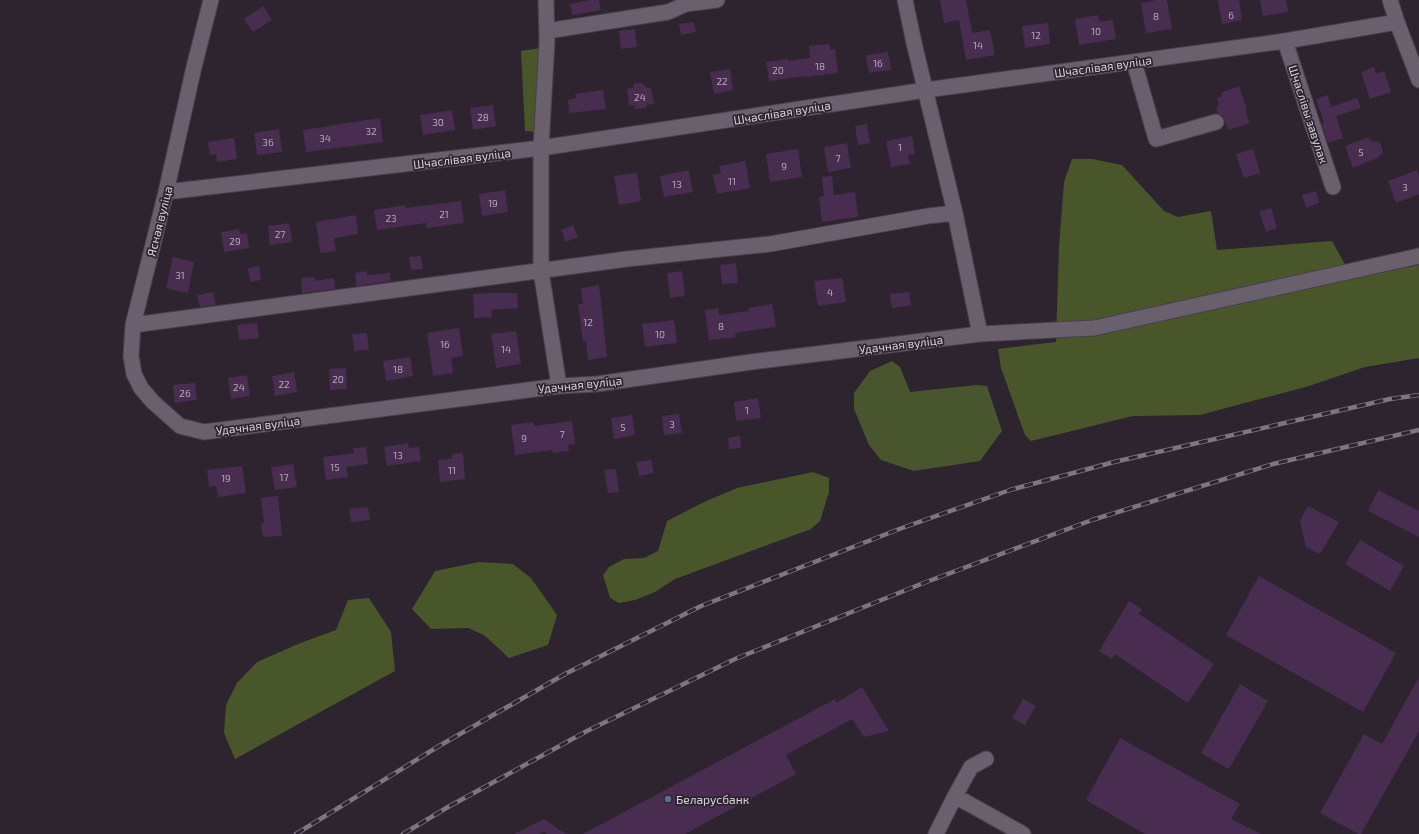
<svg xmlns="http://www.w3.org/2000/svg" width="1419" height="834" viewBox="0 0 1419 834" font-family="'Exo 2',sans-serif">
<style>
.green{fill:#48552d}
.forest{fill:#48562a}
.building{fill:#482d50}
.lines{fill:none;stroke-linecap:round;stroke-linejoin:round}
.minor-casing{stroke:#48404b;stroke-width:17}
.minor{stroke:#695f6d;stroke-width:15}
.rail-casing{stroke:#7d7680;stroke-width:4.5}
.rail{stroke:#2d2430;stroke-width:3;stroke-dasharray:9;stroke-linecap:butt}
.service-dot{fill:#5c6f8a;stroke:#2d2430;stroke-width:1.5}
.labels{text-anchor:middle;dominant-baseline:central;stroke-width:3.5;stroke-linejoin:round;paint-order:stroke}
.number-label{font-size:10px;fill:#b4aab8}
.street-label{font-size:12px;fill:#d8d3db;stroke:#2d2430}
.poi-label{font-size:12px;fill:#d8d3db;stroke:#2d2430;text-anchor:start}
</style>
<rect width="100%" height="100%" fill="#2d2430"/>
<path class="green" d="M 892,361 L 900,367 L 910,392 L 976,385 L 987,386 L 1002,431 L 980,461 L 914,471 L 881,460 L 869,445 L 854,409 L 854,393 L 870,371 Z"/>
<path class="forest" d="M 540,48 L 536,132 L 525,131 L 521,51 Z
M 1072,159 L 1092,159 L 1122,165 L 1164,211 L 1178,217 L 1211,211 L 1217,250 L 1332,241 L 1347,268 L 1356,277 L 1419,265 L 1419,358 L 1365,367 L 1309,386 L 1200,415 L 1133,416 L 1031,441 L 1025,435 L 1001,368 L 998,349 L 1056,342 L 1059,246 L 1064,182 Z
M 813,472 L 829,478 L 829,492 L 820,521 L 811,529 L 675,579 L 655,592 L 635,600 L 619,603 L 610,598 L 603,575 L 609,567 L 624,559 L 644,558 L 658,551 L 667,521 L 704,502 L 737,488 Z
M 479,562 L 513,564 L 531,578 L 557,615 L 548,645 L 509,658 L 484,635 L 468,628 L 431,629 L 412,609 L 435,571 Z
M 369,598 L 391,632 L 395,671 L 235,759 L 224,733 L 226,705 L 237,683 L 257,662 L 298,644 L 336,630 L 348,600 Z"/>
<path class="building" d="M 591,0 L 599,0 L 601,10 L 572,15 L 570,4 Z
M 940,0 L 966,0 L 972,33 L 990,30 L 995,55 L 966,60 L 959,20 L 944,23 Z
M 1157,0 L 1167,0 L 1172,29 L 1146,33 L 1141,3 Z
M 1218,0 L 1239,0 L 1242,20 L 1222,24 Z
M 1260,0 L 1286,0 L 1288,12 L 1263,16 Z
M 263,6 L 272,20 L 253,32 L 244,19 Z
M 1098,15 L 1099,22 L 1113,20 L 1116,39 L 1079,45 L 1075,19 Z
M 694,22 L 696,32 L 681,35 L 679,24 Z
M 1048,23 L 1050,44 L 1025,48 L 1022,26 Z
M 635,29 L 637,47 L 621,49 L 619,31 Z
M 829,44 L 830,50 L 835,49 L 838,73 L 805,77 L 805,76 L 769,81 L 766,62 L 788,59 L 788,61 L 810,58 L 809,46 Z
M 888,52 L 891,70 L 869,73 L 866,55 Z
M 1374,67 L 1376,74 L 1384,71 L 1391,92 L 1370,99 L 1361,72 Z
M 730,69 L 733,90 L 714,94 L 710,72 Z
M 638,83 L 641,83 L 647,88 L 651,88 L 654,104 L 646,105 L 646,108 L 635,109 L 635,105 L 629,106 L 627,89 L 633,88 L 634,84 Z
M 1239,86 L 1247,109 L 1245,109 L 1250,123 L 1228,130 L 1223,116 L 1218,113 L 1216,108 L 1218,107 L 1218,104 L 1219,104 L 1217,98 L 1222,96 L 1221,93 Z
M 603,90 L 606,109 L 569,113 L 568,100 L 576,98 L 575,94 Z
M 1328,95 L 1331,107 L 1357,98 L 1361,108 L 1336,116 L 1343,138 L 1328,143 L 1322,124 L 1324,123 L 1316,99 Z
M 493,105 L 496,126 L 473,130 L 470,108 Z
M 452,110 L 455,130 L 423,135 L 420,115 Z
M 380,118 L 383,142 L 306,152 L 303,130 Z
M 867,124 L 870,143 L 858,145 L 855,126 Z
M 279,129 L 282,152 L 257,155 L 254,133 Z
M 912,136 L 915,154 L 908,155 L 910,164 L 891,167 L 886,141 Z
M 1369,137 L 1371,141 L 1380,142 L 1383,152 L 1377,158 L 1353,168 L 1345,146 Z
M 234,138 L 237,159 L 217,162 L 216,154 L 210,155 L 208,142 Z
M 847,143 L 851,168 L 828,172 L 824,147 Z
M 798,149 L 802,177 L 770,182 L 766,154 Z
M 1253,149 L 1260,173 L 1244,178 L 1236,154 Z
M 745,161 L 750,188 L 717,194 L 713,175 L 721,173 L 719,166 Z
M 689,170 L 693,192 L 664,197 L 660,176 Z
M 1417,170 L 1419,176 L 1419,194 L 1396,203 L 1388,181 Z
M 637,173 L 641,201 L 619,205 L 614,176 Z
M 832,176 L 834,195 L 855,192 L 858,217 L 822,222 L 819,197 L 824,196 L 822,177 Z
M 505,190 L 508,212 L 482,216 L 479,194 Z
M 1316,191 L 1319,203 L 1306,208 L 1302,195 Z
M 461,201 L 464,223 L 427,228 L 426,223 L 377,230 L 374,210 L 405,205 L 406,208 Z
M 1271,208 L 1277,228 L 1266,232 L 1259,212 Z
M 356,215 L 358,234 L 334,238 L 336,251 L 320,253 L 316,222 Z
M 289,223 L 292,242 L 270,245 L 268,226 Z
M 573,225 L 578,237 L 566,242 L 561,230 Z
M 239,229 L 240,234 L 247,233 L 249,248 L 224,252 L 221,232 Z
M 421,256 L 423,269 L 411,270 L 409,257 Z
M 173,257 L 194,262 L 188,293 L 166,288 Z
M 736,263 L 738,283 L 722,284 L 720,265 Z
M 259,266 L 261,280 L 250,282 L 248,268 Z
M 367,271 L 367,275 L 390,273 L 391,281 L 356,286 L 355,273 Z
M 682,271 L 685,296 L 670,298 L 667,273 Z
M 314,277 L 315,281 L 334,278 L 335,289 L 302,293 L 301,278 Z
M 842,278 L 846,302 L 818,306 L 814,281 Z
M 599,285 L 607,357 L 588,360 L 586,341 L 583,342 L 578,304 L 583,304 L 581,288 Z
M 213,292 L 216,305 L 200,307 L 197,295 Z
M 909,292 L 911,305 L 892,308 L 890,294 Z
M 491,293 L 517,293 L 518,308 L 491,310 L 492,317 L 474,318 L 473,294 Z
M 772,304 L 776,327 L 735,333 L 736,337 L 709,340 L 705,310 L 718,308 L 719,315 L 749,311 L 748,308 Z
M 674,320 L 677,343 L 645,347 L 642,324 Z
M 257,323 L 259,338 L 239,340 L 237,325 Z
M 459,328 L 463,356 L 451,358 L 453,373 L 433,376 L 427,333 Z
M 516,331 L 521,364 L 496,368 L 491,334 Z
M 367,333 L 369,350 L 354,351 L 352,334 Z
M 410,357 L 413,376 L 386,381 L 383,361 Z
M 346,368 L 347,389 L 330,390 L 329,369 Z
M 294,372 L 297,392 L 275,396 L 272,376 Z
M 247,375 L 250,396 L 231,399 L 228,378 Z
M 195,383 L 197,400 L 175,403 L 173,385 Z
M 758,398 L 761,418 L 736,421 L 734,402 Z
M 679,414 L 682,433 L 664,435 L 662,416 Z
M 632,415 L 635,435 L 614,439 L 611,418 Z
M 572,421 L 575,444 L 568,445 L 569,451 L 553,453 L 552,450 L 515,455 L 511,425 L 533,422 L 534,426 Z
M 740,436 L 741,448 L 729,449 L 728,438 Z
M 408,443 L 409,448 L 419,447 L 421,461 L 387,466 L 384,447 Z
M 366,447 L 368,464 L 346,467 L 348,477 L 326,480 L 323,457 L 354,453 L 353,448 Z
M 463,453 L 465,479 L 440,482 L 438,460 L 452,459 L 451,454 Z
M 651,460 L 654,473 L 639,476 L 636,462 Z
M 293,464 L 297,487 L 275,490 L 271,467 Z
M 242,466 L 246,493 L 218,497 L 216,486 L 209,487 L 207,470 Z
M 616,469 L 619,492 L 608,493 L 604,470 Z
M 1378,490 L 1419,511 L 1419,537 L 1368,511 Z
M 278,496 L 282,536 L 263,537 L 261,524 L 264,523 L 261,498 Z
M 1308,506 L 1339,522 L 1320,554 L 1306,547 L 1300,521 Z
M 368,507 L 370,520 L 351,522 L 349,509 Z
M 1360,540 L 1404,566 L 1390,591 L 1345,564 Z
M 1259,576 L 1396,653 L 1363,712 L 1226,635 Z
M 1129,601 L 1142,609 L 1139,614 L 1214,664 L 1188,703 L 1115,654 L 1112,659 L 1099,651 Z
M 1419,677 L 1419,731 L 1361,834 L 1358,834 L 1320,813 L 1364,734 L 1382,744 Z
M 1240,684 L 1268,701 L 1229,769 L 1201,753 Z
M 862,687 L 889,731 L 864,737 L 852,719 L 786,755 L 796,774 L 685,834 L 583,834 L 835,699 L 836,703 Z
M 1023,699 L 1036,706 L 1025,725 L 1012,718 Z
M 1120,738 L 1240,804 L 1231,819 L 1261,834 L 1145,834 L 1086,800 Z
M 544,819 L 566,834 L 547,834 L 544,832 L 539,834 L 514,834 Z"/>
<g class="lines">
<defs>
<path id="minor" d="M 211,0 L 194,67 L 166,192 L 133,325 L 131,356 L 134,374 L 141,388 L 153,402 L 180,426 L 204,432 L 559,386 L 597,384 L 751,362 L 980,334 L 1094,328 L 1419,256
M 546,0 L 547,41 L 541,148 L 541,271 L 559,386
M 905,0 L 914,43 L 955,213 L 980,334
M 1390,0 L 1397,22 L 1419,80
M 547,31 L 668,12 L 686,4 L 717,0
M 1285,41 L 1333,187
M 1134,62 L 1156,139 L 1216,122
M 166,192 L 541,148 L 926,90 L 1285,41 L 1397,22
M 133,325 L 627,259 L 770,244 L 928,216 L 955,213
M 955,796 L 1023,834
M 936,834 L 955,796 L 971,767 L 986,759"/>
</defs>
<use href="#minor" class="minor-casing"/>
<use href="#minor" class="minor"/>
<defs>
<path id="rail" d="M 296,834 L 439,746 L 565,674 L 701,606 L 902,528 L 1010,490 L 1114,462 L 1390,399 L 1419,395
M 403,834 L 448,807 L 587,731 L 735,659 L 921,584 L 1092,520 L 1273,464 L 1419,430"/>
</defs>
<use href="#rail" class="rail-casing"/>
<use href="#rail" class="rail"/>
</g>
<circle class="service-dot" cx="668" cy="799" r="4"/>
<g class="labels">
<g class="number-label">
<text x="1231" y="15">6</text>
<text x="1156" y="16">8</text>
<text x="1096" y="31">10</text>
<text x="1036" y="35">12</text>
<text x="978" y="45">14</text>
<text x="878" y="63">16</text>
<text x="820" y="66">18</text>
<text x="778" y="70">20</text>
<text x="722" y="81">22</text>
<text x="640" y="97">24</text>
<text x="483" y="117">28</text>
<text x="438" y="122">30</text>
<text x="371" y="131">32</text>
<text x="325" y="138">34</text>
<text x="268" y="142">36</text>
<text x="900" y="147">1</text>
<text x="1361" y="152">5</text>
<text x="838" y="158">7</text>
<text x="784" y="166">9</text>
<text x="732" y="181">11</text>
<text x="677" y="184">13</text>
<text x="1405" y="187">3</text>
<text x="493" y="203">19</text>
<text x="444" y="214">21</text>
<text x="391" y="218">23</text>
<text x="280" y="234">27</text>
<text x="235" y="241">29</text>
<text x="180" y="275">31</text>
<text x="830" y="292">4</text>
<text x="588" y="322">12</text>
<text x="721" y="326">8</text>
<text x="660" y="334">10</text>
<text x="445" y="344">16</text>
<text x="506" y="349">14</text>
<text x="398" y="369">18</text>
<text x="338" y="379">20</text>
<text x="284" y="384">22</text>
<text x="239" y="387">24</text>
<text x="185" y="393">26</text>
<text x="747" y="410">1</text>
<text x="672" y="424">3</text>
<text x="623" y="427">5</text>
<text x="562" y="434">7</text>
<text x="524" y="438">9</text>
<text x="398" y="455">13</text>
<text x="335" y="467">15</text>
<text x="452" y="470">11</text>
<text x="284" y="477">17</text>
<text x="226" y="478">19</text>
</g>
<g class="street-label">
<text transform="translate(1103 66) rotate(-8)">Шчаслівая вуліца</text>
<text transform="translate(782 112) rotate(-9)">Шчаслівая вуліца</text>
<text transform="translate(1309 114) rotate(72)">Шчаслівы завулак</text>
<text transform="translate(462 158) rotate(-7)">Шчаслівая вуліца</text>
<text transform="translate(159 221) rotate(-76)">Ясная вуліца</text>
<text transform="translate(901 344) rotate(-7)">Удачная вуліца</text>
<text transform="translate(580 384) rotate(-6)">Удачная вуліца</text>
<text transform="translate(258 425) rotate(-7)">Удачная вуліца</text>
</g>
<g class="poi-label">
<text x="676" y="799">Беларусбанк</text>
</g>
</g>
</svg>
